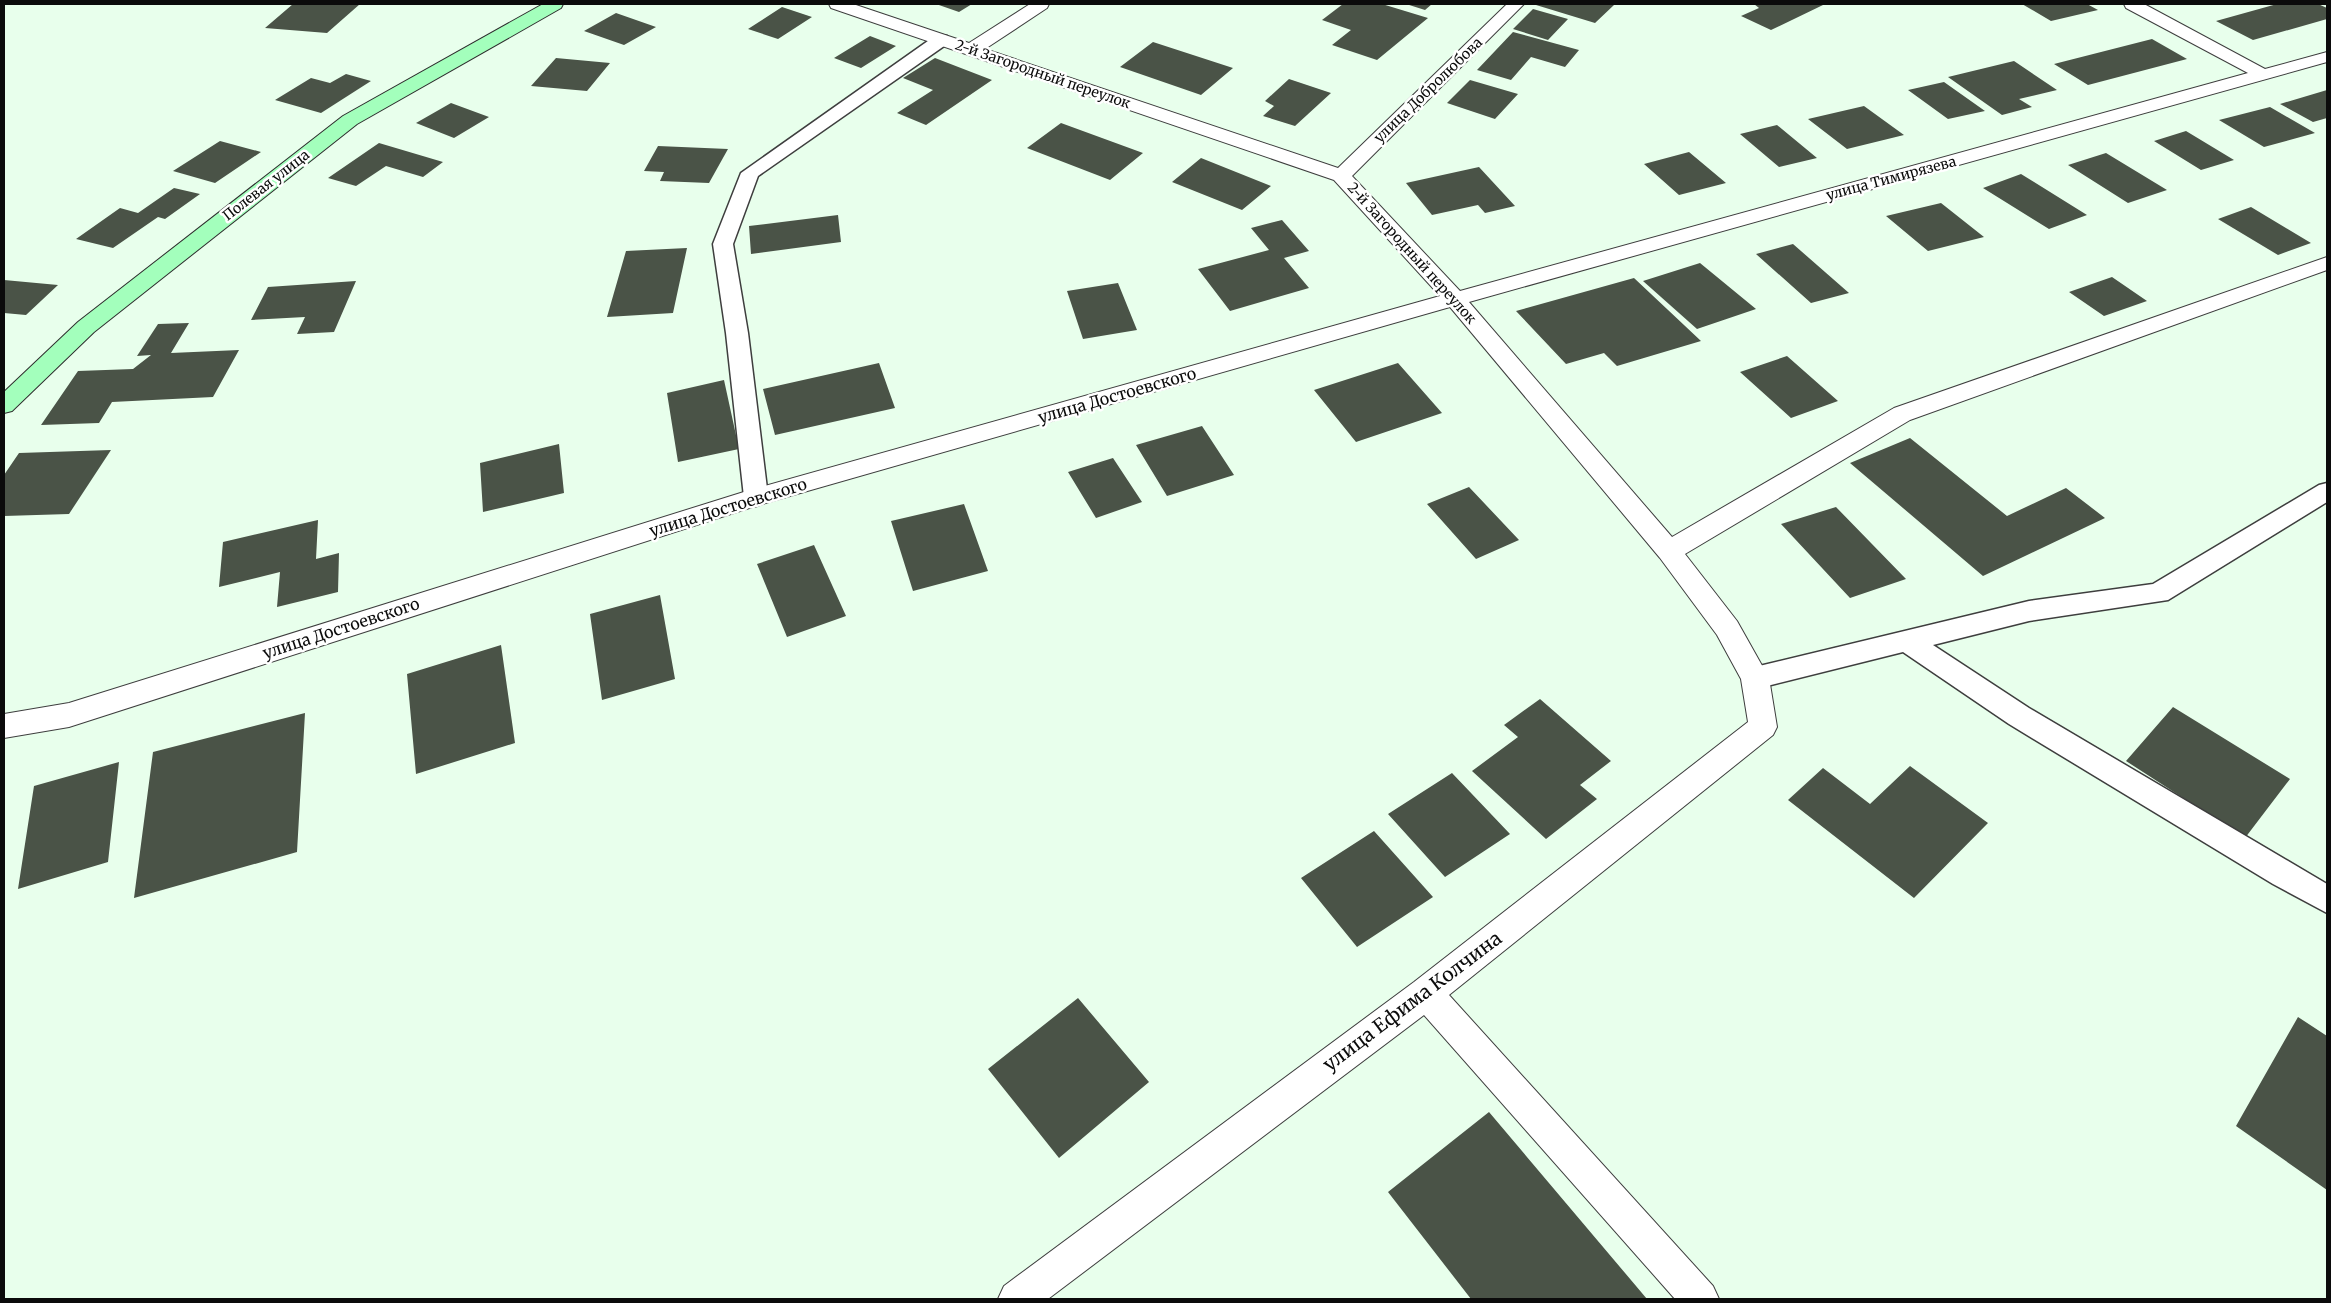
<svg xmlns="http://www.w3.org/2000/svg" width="2331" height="1303" viewBox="0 0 2331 1303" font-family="Merriweather,serif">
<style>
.building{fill:#4a5347}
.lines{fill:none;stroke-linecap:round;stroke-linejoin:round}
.service-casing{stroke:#3e3e3e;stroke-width:3}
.minor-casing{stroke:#3e3e3e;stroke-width:2}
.secondary-casing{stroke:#2d2d2d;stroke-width:2}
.service{fill:#fff;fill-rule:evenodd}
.minor{fill:#fff;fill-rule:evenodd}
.secondary{fill:#a3ffbc;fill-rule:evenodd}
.labels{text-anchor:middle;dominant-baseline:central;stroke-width:5;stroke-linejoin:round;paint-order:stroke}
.far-street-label{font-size:14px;fill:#0b0b0b;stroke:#fff}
.street-label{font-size:16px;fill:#0b0b0b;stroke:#fff}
.near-street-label{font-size:19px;fill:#0b0b0b;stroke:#fff}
</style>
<rect width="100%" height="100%" fill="#e8ffec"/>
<path class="building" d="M 293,4 L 360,4 L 327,33 L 265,28 Z
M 936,4 L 972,4 L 959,12 Z
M 1343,4 L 1382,4 L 1428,18 L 1377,60 L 1332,45 L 1351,30 L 1322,20 Z
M 1406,4 L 1432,4 L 1425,10 Z
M 1537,4 L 1610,4 L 1614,5 L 1595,23 L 1536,5 Z
M 1754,4 L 1819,4 L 1823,5 L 1771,30 L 1741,16 L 1759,8 Z
M 2022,4 L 2087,4 L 2098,10 L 2051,21 Z
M 2277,4 L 2318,4 L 2327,8 L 2327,19 L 2253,40 L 2216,21 Z
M 782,7 L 812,17 L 778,39 L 748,29 Z
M 1533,9 L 1568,19 L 1548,40 L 1513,29 Z
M 616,13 L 656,27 L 624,45 L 584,31 Z
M 1513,32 L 1579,50 L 1565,67 L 1531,57 L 1511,80 L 1477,70 Z
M 870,36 L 896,46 L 861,68 L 834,58 Z
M 2152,39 L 2187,59 L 2088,85 L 2054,64 Z
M 1153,42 L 1233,68 L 1201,95 L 1120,67 Z
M 556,58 L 610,63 L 587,91 L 531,86 Z
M 935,58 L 992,80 L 926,125 L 897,113 L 933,90 L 903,78 Z
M 2014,61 L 2057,90 L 2019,99 L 2032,107 L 2002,115 L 1948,77 Z
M 346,74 L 371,81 L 321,113 L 275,100 L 311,78 L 330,83 Z
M 1289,79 L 1331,93 L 1295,126 L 1263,116 L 1274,106 L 1265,101 Z
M 1470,80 L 1518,94 L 1495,119 L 1447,103 Z
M 1944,82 L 1985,111 L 1948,119 L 1908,90 Z
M 2327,90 L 2327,118 L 2313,122 L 2280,104 Z
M 451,103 L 489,117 L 454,138 L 416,123 Z
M 1864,106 L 1904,135 L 1847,149 L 1808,119 Z
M 2270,107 L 2315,133 L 2264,147 L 2219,120 Z
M 1061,123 L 1143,153 L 1110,180 L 1027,148 Z
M 1777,125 L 1817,158 L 1779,167 L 1740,134 Z
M 2186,131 L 2234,160 L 2201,170 L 2154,141 Z
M 220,141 L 261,152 L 215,183 L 173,171 Z
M 379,143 L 443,162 L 423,177 L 386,166 L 356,186 L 328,178 Z
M 658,146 L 728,149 L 709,183 L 660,181 L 664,172 L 644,171 Z
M 1689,152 L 1726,183 L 1679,195 L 1644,164 Z
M 2106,153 L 2167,190 L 2128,203 L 2068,165 Z
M 1201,158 L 1271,186 L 1242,210 L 1172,182 Z
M 1479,167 L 1515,206 L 1485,213 L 1478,205 L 1432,215 L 1406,183 Z
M 2021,174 L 2087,215 L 2049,229 L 1983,188 Z
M 174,188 L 200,194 L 165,219 L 158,217 L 113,248 L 76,239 L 120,208 L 138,213 Z
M 1941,203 L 1984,237 L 1928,251 L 1886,216 Z
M 2251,207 L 2311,243 L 2278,255 L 2218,219 Z
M 838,215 L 841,242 L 751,254 L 749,226 Z
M 1282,220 L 1309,251 L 1284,258 L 1309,288 L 1230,311 L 1198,269 L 1269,250 L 1251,228 Z
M 1793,244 L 1849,293 L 1811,303 L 1756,254 Z
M 687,248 L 673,313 L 607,317 L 626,251 Z
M 1700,263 L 1756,309 L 1697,329 L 1643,281 Z
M 2112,277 L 2147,301 L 2104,316 L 2069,292 Z
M 1634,278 L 1701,341 L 1617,366 L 1604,353 L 1566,364 L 1516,311 Z
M 4,280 L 58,285 L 26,315 L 4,313 Z
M 356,281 L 334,332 L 297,334 L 305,317 L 251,320 L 268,287 Z
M 1118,283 L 1137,330 L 1083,339 L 1067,291 Z
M 189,323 L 171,353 L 239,350 L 213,397 L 112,402 L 99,423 L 41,425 L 78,371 L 133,369 L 151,355 L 137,356 L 158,324 Z
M 1787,356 L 1838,401 L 1791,418 L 1740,372 Z
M 879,363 L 895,408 L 775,435 L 763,389 Z
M 1398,363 L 1442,413 L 1356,442 L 1314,390 Z
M 724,380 L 739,449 L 678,462 L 667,393 Z
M 1202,426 L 1234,475 L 1167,496 L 1136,445 Z
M 1910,438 L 2007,516 L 2066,488 L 2105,518 L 1983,576 L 1850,463 Z
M 559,444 L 564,493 L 483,512 L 480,463 Z
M 111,450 L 69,514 L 4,516 L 4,475 L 19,453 Z
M 1113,458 L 1142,502 L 1096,518 L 1068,472 Z
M 1469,487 L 1519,540 L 1476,559 L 1427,504 Z
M 964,504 L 988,571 L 913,591 L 891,521 Z
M 1836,507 L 1906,579 L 1850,598 L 1781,524 Z
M 318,520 L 316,559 L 339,553 L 338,592 L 277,607 L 280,572 L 219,587 L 223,542 Z
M 814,545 L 846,616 L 787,637 L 757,564 Z
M 660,595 L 675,679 L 602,700 L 590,614 Z
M 501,645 L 515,743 L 416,774 L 407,674 Z
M 1540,699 L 1611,761 L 1580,785 L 1597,799 L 1546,839 L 1472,771 L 1518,737 L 1504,725 Z
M 2173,707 L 2290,779 L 2245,838 L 2126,761 Z
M 305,713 L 297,852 L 134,898 L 153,752 Z
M 119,762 L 108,862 L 18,889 L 34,786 Z
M 1910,766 L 1988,823 L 1914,898 L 1788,800 L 1823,768 L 1870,804 Z
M 1452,773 L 1510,834 L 1445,877 L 1388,814 Z
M 1374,831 L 1433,897 L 1357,947 L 1301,878 Z
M 1078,998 L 1149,1082 L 1059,1158 L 988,1069 Z
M 2298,1017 L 2327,1036 L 2327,1190 L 2236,1126 Z
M 1489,1112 L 1647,1299 L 1471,1299 L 1388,1192 Z"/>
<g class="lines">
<defs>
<path id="service" d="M 941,35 L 947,36 L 949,40 L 947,44 L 758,176 L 733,244 L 748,333 L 768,497 L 764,503 L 756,506 L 748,503 L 744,497 L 726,333 L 713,244 L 741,173 L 935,36 Z
M 2327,483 L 2327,502 L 2168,600 L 2029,621 L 1933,645 L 2029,708 L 2327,884 L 2327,913 L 2273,884 L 2009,724 L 1903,652 L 1755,689 L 1746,686 L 1742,678 L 1746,670 L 1755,667 L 2029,601 L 2153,584 L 2319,485 Z"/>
<path id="minor" d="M 829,4 L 853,4 L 969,43 L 1030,4 L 1049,4 L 1047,8 L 985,49 L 1338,168 L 1507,4 L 1524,4 L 1352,176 L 1460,291 L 2248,73 L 2126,8 L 2124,4 L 2144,4 L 2265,69 L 2327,52 L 2327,62 L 1469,302 L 1672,537 L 1894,408 L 2327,257 L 2327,270 L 1910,420 L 1685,554 L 1737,621 L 1769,678 L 1777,727 L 1773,735 L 1449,995 L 1713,1286 L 1719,1299 L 1675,1299 L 1424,1015 L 1048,1299 L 998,1299 L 1004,1286 L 1414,982 L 1748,722 L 1741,679 L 1717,635 L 1660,558 L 1450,307 L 762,504 L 69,727 L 4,738 L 4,714 L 69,703 L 747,491 L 1440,296 L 1334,180 L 831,8 Z"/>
<path id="secondary" d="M 543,4 L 563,4 L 561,8 L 357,124 L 94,332 L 12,411 L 4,413 L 4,392 L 78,322 L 343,116 Z"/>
</defs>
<use href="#service" class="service-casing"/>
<use href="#minor" class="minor-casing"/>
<use href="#secondary" class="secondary-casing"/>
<use href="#service" class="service"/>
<use href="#minor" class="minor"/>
<use href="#secondary" class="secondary"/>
</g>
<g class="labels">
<g class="far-street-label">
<text transform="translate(1043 74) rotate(19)">2-й Загородный переулок</text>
<text transform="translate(1428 90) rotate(-44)">улица Добролюбова</text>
<text transform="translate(1891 178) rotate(-15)">улица Тимирязева</text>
<text transform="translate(266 185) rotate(-38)">Полевая улица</text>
<text transform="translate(1412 253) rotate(48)">2-й Загородный переулок</text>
</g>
<g class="street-label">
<text transform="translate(1117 395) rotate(-16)">улица Достоевского</text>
<text transform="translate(728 507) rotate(-17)">улица Достоевского</text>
<text transform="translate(341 628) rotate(-18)">улица Достоевского</text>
</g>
<g class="near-street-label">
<text transform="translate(1412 1001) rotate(-37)">улица Ефима Колчина</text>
</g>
</g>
<rect width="2331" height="1303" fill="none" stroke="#0b0b0b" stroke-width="10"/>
</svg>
